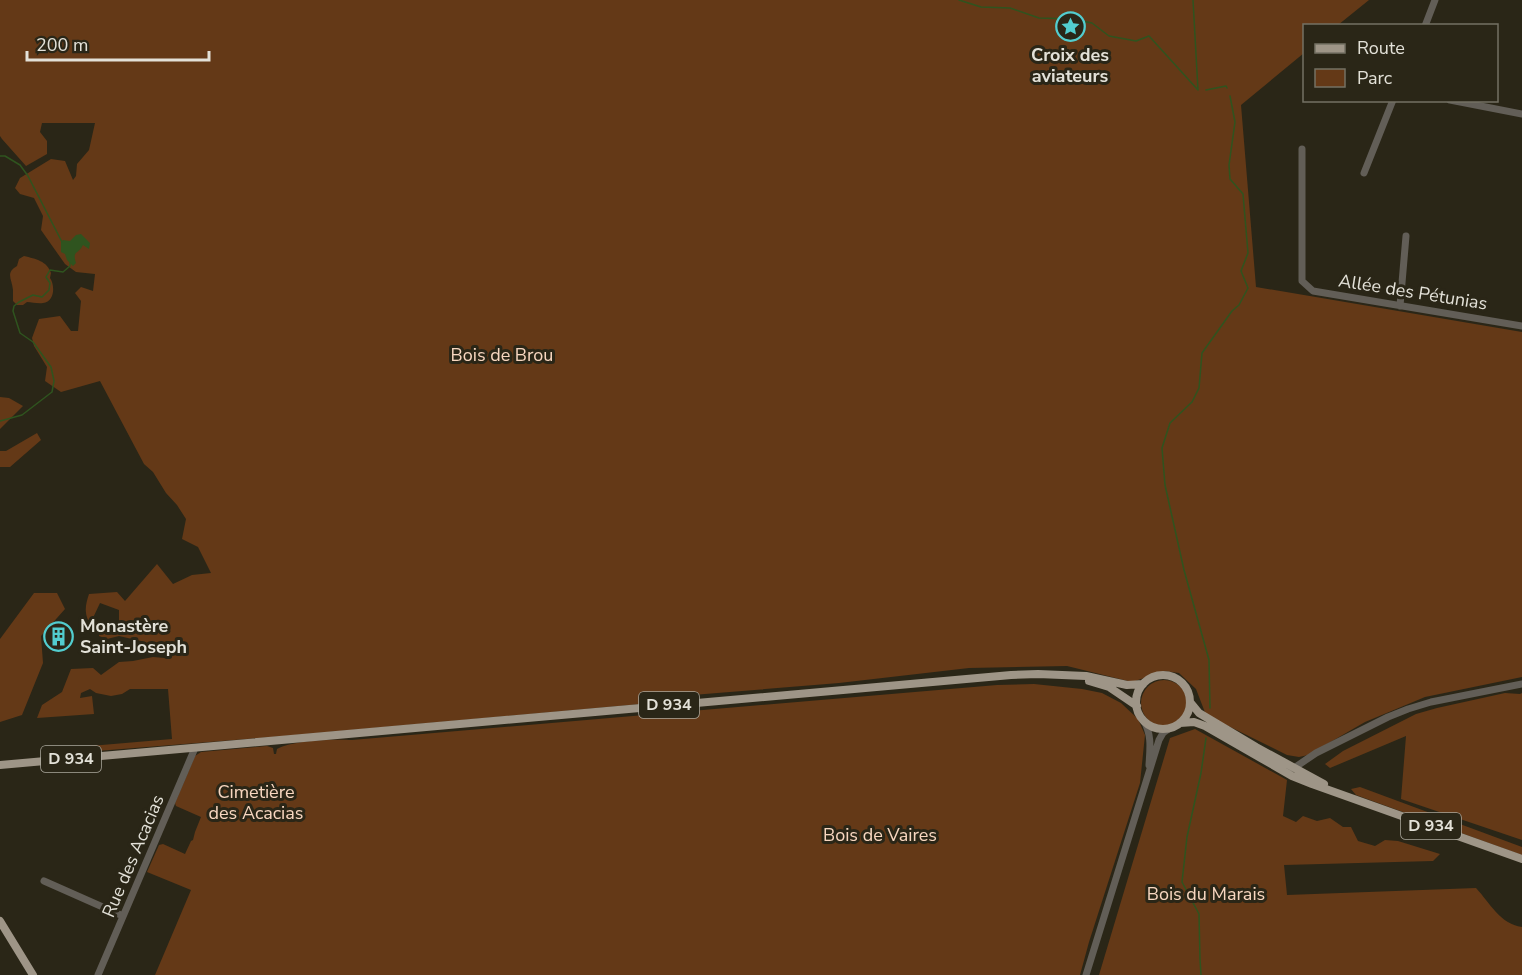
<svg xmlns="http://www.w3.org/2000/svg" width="1522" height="975" viewBox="0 0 1522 975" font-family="'Nunito Sans',sans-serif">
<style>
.green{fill:#643917}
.water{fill:#2f541f}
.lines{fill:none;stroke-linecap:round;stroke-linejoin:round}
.stream{stroke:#2f541f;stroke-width:1.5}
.minor{stroke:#625e57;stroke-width:7}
.major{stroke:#9e9587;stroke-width:8}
.labels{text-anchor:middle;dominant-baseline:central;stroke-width:6;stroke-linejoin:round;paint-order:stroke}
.shield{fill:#2a2617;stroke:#aca99e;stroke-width:1.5}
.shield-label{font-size:16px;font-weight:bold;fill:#e3e1d8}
.poi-label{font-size:18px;font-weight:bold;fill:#e3e1d8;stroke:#2a2617}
.street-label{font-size:18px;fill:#e3e1d8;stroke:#2a2617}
.park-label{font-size:18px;fill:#f8d7c0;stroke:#2a2617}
</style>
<rect width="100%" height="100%" fill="#2a2617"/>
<path class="green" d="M 0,0 L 1369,0 L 1338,25 L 1304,26 L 1304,53 L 1241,105 L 1256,287 L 1522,332 L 1522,677 L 1425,697 L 1365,722 L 1308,755 L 1299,757 L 1287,755 L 1206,715 L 1196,689 L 1179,673 L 1165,671 L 1132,682 L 1067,666 L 969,668 L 839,683 L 680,696 L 652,703 L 284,736 L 97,751 L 55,750 L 55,749 L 172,739 L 168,689 L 130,689 L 122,694 L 111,696 L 96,693 L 90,689 L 81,693 L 80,698 L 92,696 L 94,714 L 37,718 L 42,705 L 62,692 L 71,669 L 93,668 L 101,675 L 119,662 L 133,661 L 153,657 L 165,658 L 166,653 L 152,648 L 141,641 L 119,636 L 107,639 L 99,636 L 100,626 L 109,623 L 119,622 L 119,610 L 100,603 L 92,620 L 88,620 C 84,611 86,603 89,594 L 117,592 L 125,601 L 157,564 L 173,584 L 192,575 L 211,573 L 198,547 L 182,539 L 186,519 L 177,505 L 166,493 L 153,472 L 144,464 L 100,381 L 61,392 L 45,381 L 47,367 L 34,346 L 32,338 L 39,319 L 60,316 L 71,331 L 78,331 L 81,301 L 75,293 L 81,287 L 93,291 L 95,274 L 76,272 L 65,264 L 41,230 L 43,216 L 34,198 L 20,194 L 15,188 L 20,178 L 51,159 L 65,161 L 73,180 L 76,176 L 77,164 L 89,150 L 95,123 L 42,123 L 40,132 L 47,141 L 47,154 L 26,166 L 2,139 L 0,136 Z
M 24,256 C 36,259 47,261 51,273 L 50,278 C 55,285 55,302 43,303 C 38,304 32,302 27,302 L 23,305 L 17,305 L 13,301 C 13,299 13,292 13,290 C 12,279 5,273 17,266 L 19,259 Z
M 0,397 L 9,398 L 23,406 L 0,429 Z
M 37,433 L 41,440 L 10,467 L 0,467 L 0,451 L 6,451 Z
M 34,593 L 57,593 L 65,609 L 41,636 L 43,663 L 22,715 L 0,722 L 0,639 Z
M1141 703a23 23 0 1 1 46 0a23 23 0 1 1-46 0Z
M 1034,684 L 1082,689 L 1102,693 L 1121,703 L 1138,719 L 1145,735 L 1140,783 L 1089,942 L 1080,975 L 155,975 L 191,890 L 147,872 L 159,845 L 163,844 L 185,854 L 191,841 L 193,840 L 195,832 L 201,817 L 176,806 L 175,803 L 195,756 L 201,752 L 267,746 L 273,748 L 274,754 L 276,754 L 277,749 C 293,740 333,739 352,740 L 997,685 Z
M 1505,693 L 1520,694 L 1522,693 L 1522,840 L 1401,799 L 1406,736 L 1330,768 L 1325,764 L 1343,751 L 1416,714 L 1437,708 Z
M 1195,729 L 1287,780 L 1283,816 L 1296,822 L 1303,816 L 1317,821 L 1330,818 L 1343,827 L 1351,827 L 1358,841 L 1375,846 L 1385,840 L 1398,841 L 1440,854 L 1433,861 L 1284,865 L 1287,895 L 1476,888 C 1490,903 1500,924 1522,927 L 1522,975 L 1099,975 L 1170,738 Z
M 1360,787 L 1522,847 L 1522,855 L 1356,795 L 1351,789 Z"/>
<path class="water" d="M 81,234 L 90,243 L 89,249 L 83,245 C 78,255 72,250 76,263 L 73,266 L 67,260 L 65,254 L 61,252 L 61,242 L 63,240 L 70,241 L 76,235 Z"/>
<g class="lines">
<path class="stream" d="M 959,0 L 981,7 L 1010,8 L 1039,18 L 1072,19 L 1092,23 L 1109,36 L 1136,41 L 1149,36 L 1198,90
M 1193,0 L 1198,90
M 1206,90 L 1226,86 L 1227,88
M 0,156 L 5,156 L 20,165 L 28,176 L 62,242
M 0,421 L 22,415 L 52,392 L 54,381 L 51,367 L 33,342 L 20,333 L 13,311 L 14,306 L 19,302 L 33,295 L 42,297 L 49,290 L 50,283 L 46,277 L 50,270 L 63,272 L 70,266 L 70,263
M 1210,708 L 1209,660 L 1184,570 L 1165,485 L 1162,448 L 1170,423 L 1192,402 L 1199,388 L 1202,353 L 1232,311 L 1239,305 L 1248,288 L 1241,271 L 1248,253 L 1243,194 L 1230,179 L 1229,165 L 1235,122 L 1230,96
M 1201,975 L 1200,959 L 1199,914 L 1182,882 L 1187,837 L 1201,773 L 1206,738"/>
<path class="minor" d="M 1425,26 L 1435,0
M 1450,100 L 1522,114
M 1302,149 L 1302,281 L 1313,291 L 1522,326
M 1364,173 L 1393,100
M 1400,306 L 1406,236
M 1144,721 C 1152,736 1150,748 1149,765
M 1290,768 L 1294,768 L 1316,753 L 1388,717 L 1408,709 L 1431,702 L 1522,684
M 44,881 L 123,916
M 98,975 L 195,748
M 1086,975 L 1159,740 L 1163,733 L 1170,728"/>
<path class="major" d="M1136 702a27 27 0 1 1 54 0a27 27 0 1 1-54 0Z
M 1089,681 L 1109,687 L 1137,706
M 1190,702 L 1199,713 L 1256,747 L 1324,784
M 1180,723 L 1194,722 L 1205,726 L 1292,776 L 1312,784 L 1522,859
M 0,765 L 1011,675 L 1038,674 L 1086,676 L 1127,685 L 1143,684
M 0,921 L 33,975"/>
</g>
<defs>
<symbol id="sight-ring" viewBox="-11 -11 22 22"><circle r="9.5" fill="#2a2617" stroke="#52cdcf" stroke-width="1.5"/><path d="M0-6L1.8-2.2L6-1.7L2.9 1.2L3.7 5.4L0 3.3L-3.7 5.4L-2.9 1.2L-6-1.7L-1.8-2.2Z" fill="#52cdcf"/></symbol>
<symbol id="building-ring" viewBox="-11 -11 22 22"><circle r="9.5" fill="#2a2617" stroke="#52cdcf" stroke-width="1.5"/><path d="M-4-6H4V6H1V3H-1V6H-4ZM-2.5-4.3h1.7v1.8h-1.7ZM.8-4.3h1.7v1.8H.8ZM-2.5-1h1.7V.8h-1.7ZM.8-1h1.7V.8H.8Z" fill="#52cdcf"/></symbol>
</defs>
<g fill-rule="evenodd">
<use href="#sight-ring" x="1054" y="10" width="33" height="33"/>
<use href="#building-ring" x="42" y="620" width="33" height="33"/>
</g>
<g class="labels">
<g class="shield">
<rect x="639" y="692" width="60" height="26" rx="4.5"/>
<rect x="41" y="746" width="60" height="26" rx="4.5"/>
<rect x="1401" y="813" width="60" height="26" rx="4.5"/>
</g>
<g class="shield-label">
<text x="669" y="705">D 934</text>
<text x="71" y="759">D 934</text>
<text x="1431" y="826">D 934</text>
</g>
<g class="poi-label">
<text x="1070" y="55">Croix des<tspan x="1070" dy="21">aviateurs</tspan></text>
<text x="80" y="626" text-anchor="start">Monastère<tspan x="80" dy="21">Saint-Joseph</tspan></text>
</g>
<g class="street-label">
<text transform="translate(1413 292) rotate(9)">Allée des Pétunias</text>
<text transform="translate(133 856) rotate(-67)">Rue des Acacias</text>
</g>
<g class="park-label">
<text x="502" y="355">Bois de Brou</text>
<text x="256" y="792">Cimetière<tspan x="256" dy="21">des Acacias</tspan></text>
<text x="880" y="835">Bois de Vaires</text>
<text x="1206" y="894">Bois du Marais</text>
</g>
</g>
<rect x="1303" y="24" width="195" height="78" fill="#2a2617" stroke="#747164" stroke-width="1.5"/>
<rect x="1315" y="44" width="30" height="9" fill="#9e9587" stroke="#747164" stroke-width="1.5"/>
<text x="1357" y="54" font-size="18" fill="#e3e1d8">Route</text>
<rect x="1315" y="69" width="30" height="18" fill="#643917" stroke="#747164" stroke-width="1.5"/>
<text x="1357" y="84" font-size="18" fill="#e3e1d8">Parc</text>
<path d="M27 51v9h182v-9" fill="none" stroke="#e3e1d8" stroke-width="3"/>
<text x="36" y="51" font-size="18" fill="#e3e1d8" stroke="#2a2617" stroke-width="4.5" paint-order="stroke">200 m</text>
</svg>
